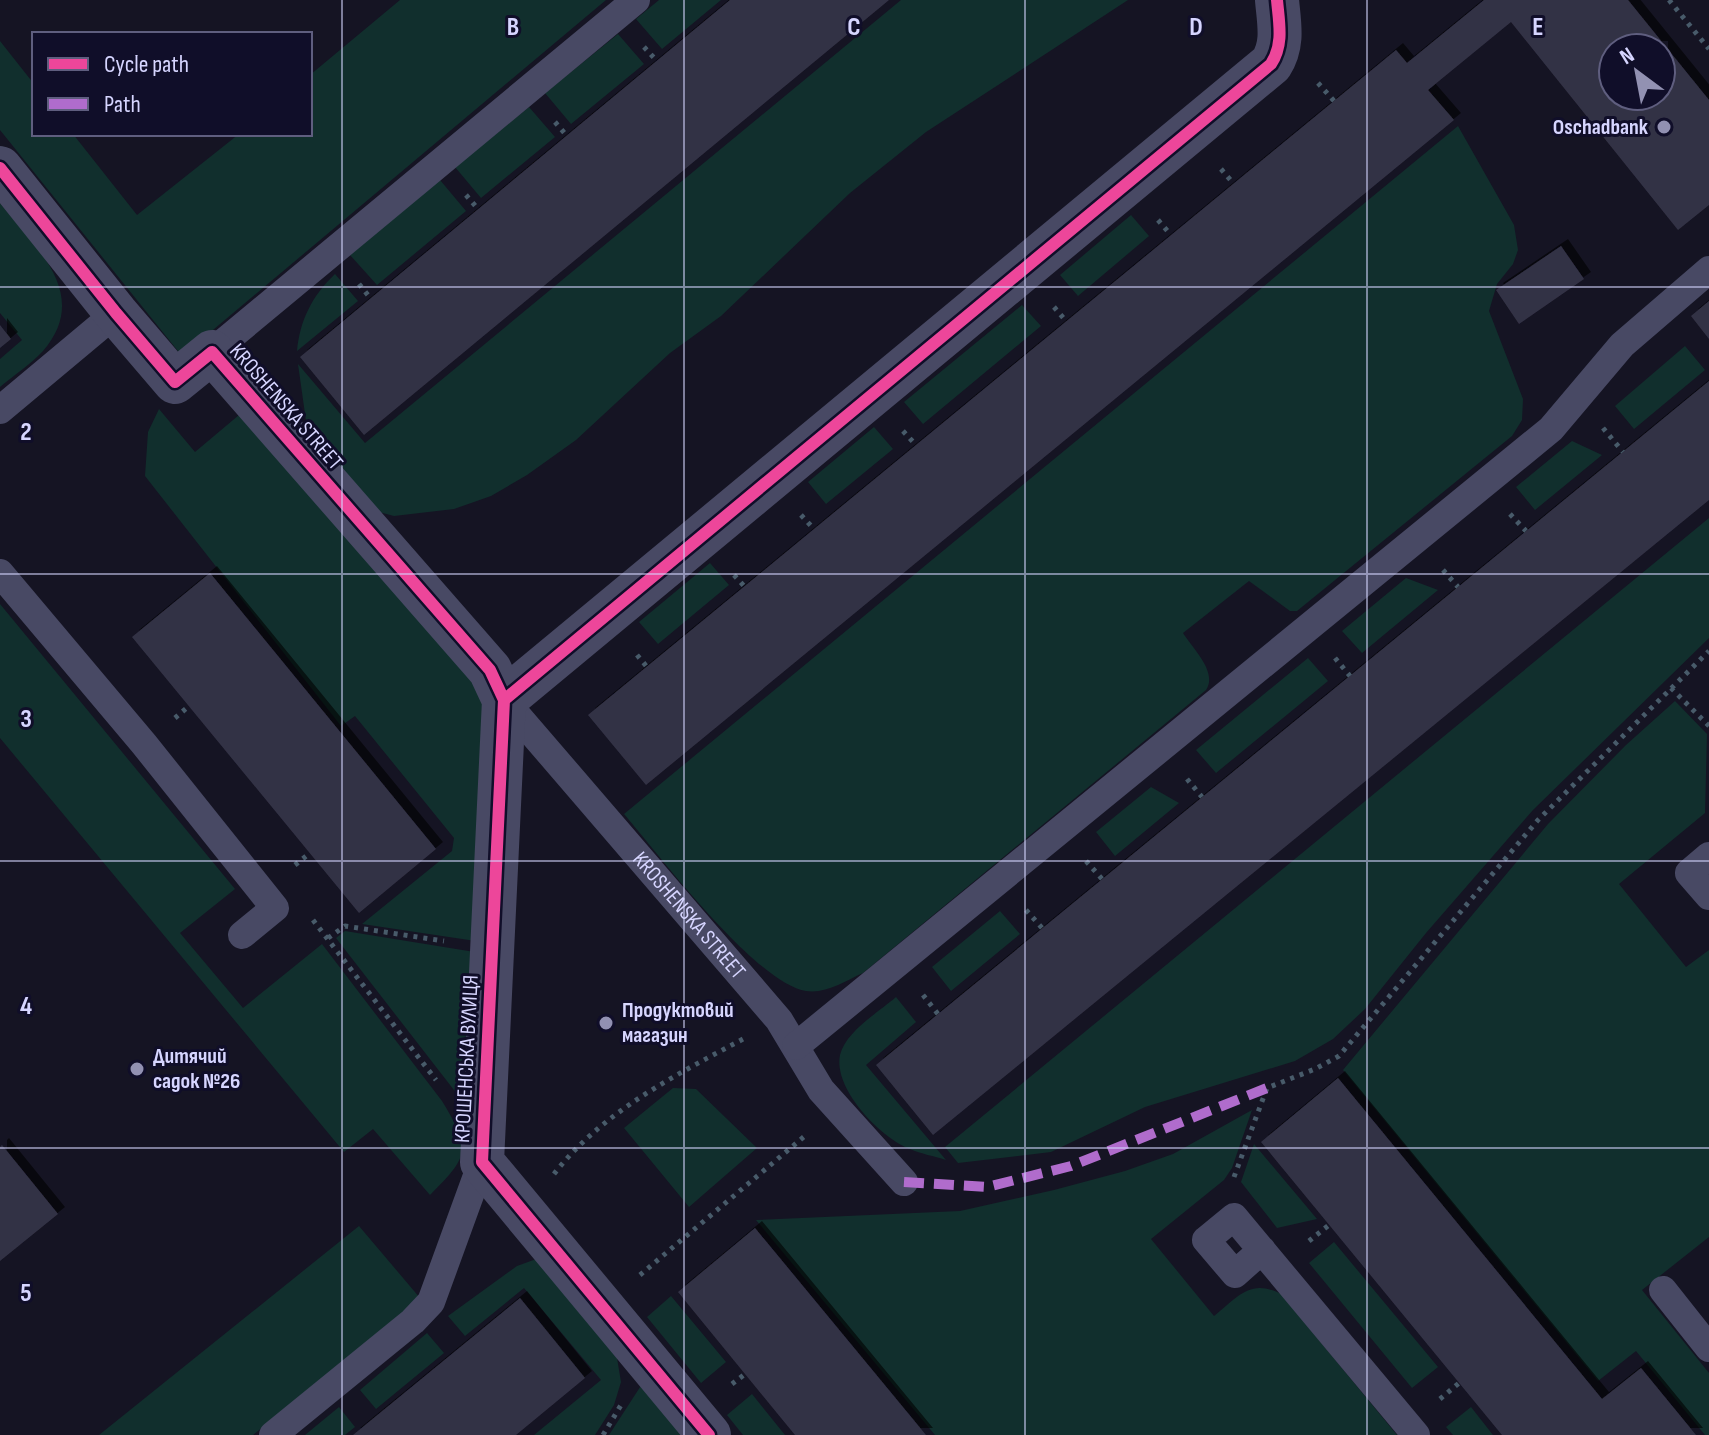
<svg xmlns="http://www.w3.org/2000/svg" width="1709" height="1435" viewBox="0 0 1709 1435" font-family="'Sofia Sans Condensed',sans-serif">
<style>
.green{fill:#112f2d}
.building{fill:#333245;fill-rule:evenodd;filter:url(#shadow)}
.lines{fill:none;stroke-linecap:round;stroke-linejoin:round}
.path{stroke:#485b6a;stroke-width:5;stroke-dasharray:4 6;stroke-linecap:butt}
.service{stroke:#484964;stroke-width:28}
.minor{stroke:#484964;stroke-width:44}
.quiet{stroke:#b06ccc;stroke-width:10;stroke-dasharray:20 10;stroke-linecap:butt}
.cycleway-casing{stroke:#100e29;stroke-width:17}
.cycleway{stroke:#ed469a;stroke-width:12}
.grid{fill:none;stroke:#d6d5ff;stroke-width:2;stroke-opacity:0.55}
.poi-dot{fill:#9291b2;stroke:#100e29;stroke-width:3}
.labels{text-anchor:middle;dominant-baseline:central;stroke-width:6;stroke-linejoin:round;paint-order:stroke}
.poi-label{font-size:22px;font-weight:bold;fill:#d6d5ff;stroke:#100e29;text-anchor:start}
.street-label{font-size:22px;fill:#d6d5ff;stroke:#100e29}
.grid-label{font-size:26px;text-anchor:middle;font-weight:bold;fill:#d6d5ff;stroke:#100e29;stroke-width:6;stroke-linejoin:round;paint-order:stroke}
</style>
<defs>
<filter id="shadow"><feDropShadow dx="7" dy="-7" stdDeviation="0" flood-color="#0009"/></filter>
</defs>
<rect width="100%" height="100%" fill="#151423"/>
<path class="green" d="M 400,0 L 606,0 L 182,356 L 0,130 L 0,41 L 34,84 L 34,134 L 73,134 L 137,215 L 239,134 L 310,134 L 310,75 Z
M 659,0 L 721,0 L 662,49 L 636,19 Z
M 901,0 L 1128,0 L 926,132 L 850,193 L 721,316 L 670,353 L 576,440 L 527,475 L 491,496 L 454,509 L 394,516 L 379,512 L 315,441 L 306,421 L 298,364 L 365,443 Z
M 618,34 L 644,64 L 571,124 L 545,93 Z
M 529,107 L 555,137 L 481,198 L 455,167 Z
M 1458,126 L 1514,225 L 1518,250 L 1513,264 L 1497,284 L 1489,311 L 1523,399 L 1522,420 L 1512,436 L 1297,611 L 1290,611 L 1249,581 L 1183,633 C 1193,649 1218,672 1206,690 L 863,973 C 845,981 826,994 806,991 C 756,983 659,855 624,814 Z
M 440,180 L 466,211 L 377,285 L 350,255 Z
M 0,203 C 35,247 92,294 43,351 C 31,364 14,375 0,387 L 0,359 L 22,340 L 0,313 Z
M 1131,215 L 1149,236 L 1078,296 L 1060,275 Z
M 335,274 L 358,301 L 297,351 C 300,320 312,296 335,274 Z
M 1022,305 L 1041,326 L 923,424 L 904,402 Z
M 1685,346 L 1705,370 L 1634,429 L 1615,406 Z
M 159,409 L 195,452 L 239,415 L 499,712 L 489,943 L 362,924 L 452,851 L 454,838 L 355,716 L 341,726 L 145,476 L 148,432 Z
M 874,427 L 893,449 L 826,504 L 808,482 Z
M 1572,441 L 1602,455 L 1535,510 L 1516,487 Z
M 1709,518 L 1709,638 L 1533,810 L 1426,933 L 1365,1009 L 1333,1039 L 1295,1061 L 1145,1107 L 1051,1152 L 958,1163 L 945,1147 Z
M 710,563 L 729,585 L 658,644 L 639,622 Z
M 1406,578 L 1438,590 L 1362,653 L 1342,631 Z
M 0,604 L 235,889 L 180,933 L 243,1008 L 322,944 L 442,1101 C 472,1150 469,1156 430,1195 L 373,1129 L 344,1152 L 0,738 Z
M 1308,658 L 1328,681 L 1216,773 L 1196,750 Z
M 1675,701 L 1707,734 L 1705,813 L 1619,884 L 1686,967 L 1709,950 L 1709,1237 L 1642,1290 L 1709,1373 L 1709,1435 L 1705,1435 L 1636,1351 L 1598,1381 L 1343,1070 L 1548,824 L 1626,745 Z
M 1151,787 L 1179,803 L 1115,856 L 1096,832 Z
M 1000,911 L 1020,934 L 951,991 L 932,967 Z
M 345,931 L 487,954 L 478,1121 L 336,938 Z
M 896,997 L 916,1022 L 866,1065 L 946,1160 C 934,1156 921,1154 910,1149 C 881,1138 833,1089 840,1055 C 846,1031 879,1012 896,997 Z
M 673,1088 L 696,1089 L 757,1148 L 689,1207 L 624,1128 Z
M 1252,1110 L 1232,1168 L 1224,1180 L 1151,1239 L 1214,1316 C 1238,1297 1250,1278 1281,1294 L 1397,1435 L 935,1435 L 756,1220 L 960,1211 L 1054,1190 L 1125,1171 L 1173,1154 Z
M 1254,1144 L 1317,1219 L 1277,1228 L 1241,1182 Z
M 359,1226 L 420,1298 L 253,1435 L 99,1435 Z
M 1334,1242 L 1438,1367 L 1412,1388 L 1309,1263 Z
M 539,1258 L 617,1358 L 621,1382 L 614,1405 L 595,1435 L 534,1435 L 601,1380 L 524,1288 L 465,1336 L 448,1316 L 517,1266 Z
M 671,1296 L 726,1362 L 701,1383 L 647,1317 Z
M 427,1333 L 444,1353 L 376,1409 L 360,1390 Z
M 644,1381 L 689,1435 L 609,1435 Z
M 752,1394 L 785,1435 L 743,1435 L 727,1415 Z
M 339,1407 L 355,1427 L 345,1435 L 305,1435 Z
M 1471,1407 L 1493,1435 L 1453,1435 L 1446,1427 Z"/>
<path class="building" d="M 730,0 L 889,0 L 364,435 L 300,357 Z
M 1484,0 L 1628,0 L 1709,100 L 1709,205 L 1678,230 L 1511,22 L 1428,90 L 1454,120 L 646,785 L 588,715 L 1396,50 L 1407,63 ZM 1613,48 L 1661,48 L 1661,96 L 1613,96 Z
M 1561,246 L 1584,279 L 1519,324 L 1496,290 Z
M 1709,301 L 1709,339 L 1691,316 Z
M 0,325 L 11,339 L 0,348 Z
M 1709,381 L 1709,500 L 933,1135 L 876,1065 Z
M 210,573 L 436,849 L 359,913 L 132,637 Z
M 1338,1078 L 1602,1399 L 1641,1368 L 1696,1435 L 1502,1435 L 1261,1142 Z
M 2,1145 L 58,1214 L 0,1261 L 0,1147 Z
M 755,1228 L 926,1435 L 795,1435 L 745,1374 L 678,1292 Z
M 520,1298 L 585,1378 L 516,1435 L 353,1435 Z"/>
<g class="lines">
<path class="path" d="M 1669,0 L 1709,49
M 644,47 L 657,61
M 1318,83 L 1334,101
M 555,122 L 567,136
M 1221,169 L 1234,184
M 466,195 L 478,209
M 1158,220 L 1171,235
M 359,284 L 371,299
M 1054,307 L 1066,321
M 1603,428 L 1623,452
M 903,431 L 916,445
M 1510,514 L 1526,531
M 801,515 L 814,529
M 1443,570 L 1458,587
M 734,575 L 744,586
M 637,655 L 647,667
M 1335,658 L 1350,676
M 1671,688 L 1709,726
M 175,718 L 189,706
M 1187,779 L 1202,797
M 1086,861 L 1102,879
M 295,865 L 310,853
M 1026,910 L 1042,928
M 313,920 L 436,1080
M 328,938 L 345,926 L 444,941
M 923,995 L 938,1014
M 554,1174 C 602,1112 674,1076 743,1039
M 1234,1177 L 1267,1088 L 1315,1069 L 1339,1056 L 1538,820 L 1709,651
M 1309,1241 L 1329,1225
M 640,1275 L 806,1135
M 732,1384 L 745,1374
M 1440,1399 L 1459,1383
M 603,1435 L 621,1405"/>
<g class="service">
<path d="M 212,352 L 636,0"/>
<path d="M 0,410 L 116,313"/>
<path d="M 0,573 L 144,744 L 275,908 L 242,935"/>
<path id="s1" d="M 504,700 L 779,1020 L 821,1090 L 904,1182"/>
<path d="M 1709,856 L 1689,873 L 1709,896"/>
<path d="M 796,1046 L 1551,429 L 1622,345 L 1709,270"/>
<path d="M 1262,1250 L 1235,1274 L 1206,1240 L 1234,1217 L 1416,1435"/>
<path d="M 1663,1290 L 1709,1348"/>
<path d="M 273,1435 L 413,1321 L 431,1302 L 482,1162"/>
</g>
<path class="minor" d="M 0,168 L 116,313 L 175,382 L 212,352 L 490,670 L 504,700 L 482,1162 L 709,1435
M 504,700 L 1271,64 C 1284,44 1279,23 1277,0"/>
<path class="quiet" d="M 904,1182 L 987,1187 L 1071,1166 L 1267,1088"/>
<defs>
<path id="cycleway" d="M 0,168 L 116,313 L 175,382 L 212,352 L 490,670 L 504,700 L 482,1162 L 709,1435
M 504,700 L 1271,64 C 1284,44 1279,23 1277,0"/>
</defs>
<use href="#cycleway" class="cycleway-casing"/>
<use href="#cycleway" class="cycleway"/>
</g>
<path class="grid" d="M 342,0 L 342,1435M 684,0 L 684,1435M 1025,0 L 1025,1435M 1367,0 L 1367,1435M 0,287 L 1709,287M 0,574 L 1709,574M 0,861 L 1709,861M 0,1148 L 1709,1148"/>
<g class="poi-dot">
<circle cx="1664" cy="127" r="8"/>
<circle cx="606" cy="1023" r="8"/>
<circle cx="137" cy="1069" r="8"/>
</g>
<g class="labels">
<g class="poi-label">
<text x="1648" y="127" text-anchor="end">Oschadbank</text>
<text x="622" y="1010">Продуктовий<tspan x="622" dy="25">магазин</tspan></text>
<text x="153" y="1056">Дитячий<tspan x="153" dy="25">садок №26</tspan></text>
</g>
<g class="street-label">
<text transform="translate(286 407) rotate(49)">KROSHENSKA STREET</text>
<text stroke="none"><textPath href="#s1" startOffset="284">KROSHENSKA STREET</textPath></text>
<text transform="translate(467 1059) rotate(-87)">КРОШЕНСЬКА ВУЛИЦЯ</text>
</g>
</g>
<g class="grid-label">
<text x="513" y="35">B</text>
<text x="854" y="35">C</text>
<text x="1196" y="35">D</text>
<text x="1538" y="35">E</text>
<text x="26" y="440">2</text>
<text x="26" y="727">3</text>
<text x="26" y="1014">4</text>
<text x="26" y="1301">5</text>
</g>
<rect x="32" y="32" width="280" height="104" fill="#100e29" stroke="#5f5e7f" stroke-width="2"/>
<rect x="48" y="58" width="40" height="12" fill="#ed469a" stroke="#5f5e7f" stroke-width="2"/>
<text x="104" y="72" font-size="24" fill="#d6d5ff">Cycle path</text>
<rect x="48" y="98" width="40" height="12" fill="#b06ccc" stroke="#5f5e7f" stroke-width="2"/>
<text x="104" y="112" font-size="24" fill="#d6d5ff">Path</text>
<g transform="translate(1637 72) rotate(328)"><circle r="38" fill="#100e29" stroke="#5f5e7f" stroke-width="2"/>
<path d="M0-6L14 30L0 20L-14 30Z" fill="#9291b2"/>
<text y="-12" font-size="22" font-weight="bold" text-anchor="middle" fill="#d6d5ff">N</text>
</g>
</svg>
